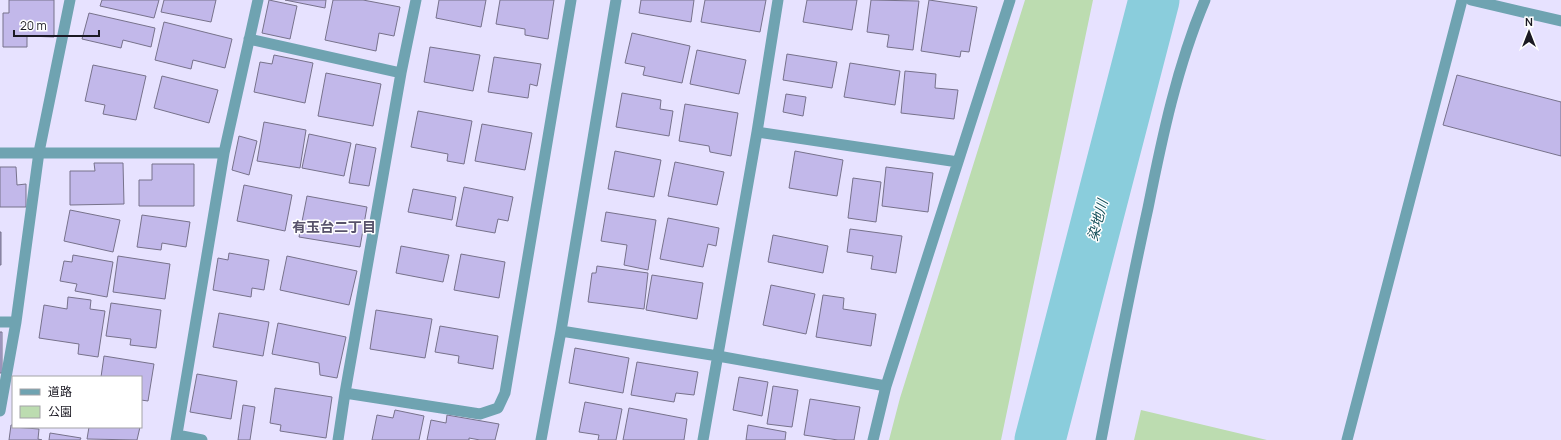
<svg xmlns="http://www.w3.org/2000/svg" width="1561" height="440" viewBox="0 0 1561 440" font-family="Manrope,'Noto Sans JP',sans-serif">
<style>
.green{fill:#bcdcb0}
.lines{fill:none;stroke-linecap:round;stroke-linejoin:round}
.river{stroke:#8acddc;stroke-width:51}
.building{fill:#c2b8ea;stroke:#77728b}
.minor{stroke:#6fa3b1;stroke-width:11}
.tertiary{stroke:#6fa3b1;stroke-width:11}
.labels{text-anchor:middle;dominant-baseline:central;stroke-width:3;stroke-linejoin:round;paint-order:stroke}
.water-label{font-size:14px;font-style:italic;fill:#134e58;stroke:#fff}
.neighbourhood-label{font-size:14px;font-weight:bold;fill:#58536b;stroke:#fff}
</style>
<rect width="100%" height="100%" fill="#e7e2ff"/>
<path class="green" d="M 1025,0 L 1093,0 L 1001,440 L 889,440 L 900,398 Z
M 1141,410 L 1267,440 L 1134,440 Z"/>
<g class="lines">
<path class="river" d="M 1040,440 L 1154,0"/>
</g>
<path class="building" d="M 9,0 L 54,0 L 54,37 L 27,36 L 27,47 L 3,47 L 3,13 L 9,13 Z
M 102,0 L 159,0 L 154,18 L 100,6 Z
M 164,0 L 216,0 L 211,22 L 161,12 Z
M 269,0 L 297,6 L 290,39 L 262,33 Z
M 285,0 L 326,0 L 325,8 Z
M 333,0 L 363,0 L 400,7 L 394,36 L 379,33 L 376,51 L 325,40 Z
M 439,0 L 486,0 L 481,27 L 436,18 Z
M 500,0 L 554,0 L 548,39 L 525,35 L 525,29 L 496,24 Z
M 641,0 L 694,0 L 691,22 L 639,13 Z
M 705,0 L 766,0 L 760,32 L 701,22 Z
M 807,0 L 857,0 L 852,30 L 803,22 Z
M 871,0 L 919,1 L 913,50 L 887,47 L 889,35 L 867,32 Z
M 929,0 L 977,7 L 969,52 L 961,51 L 960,57 L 921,51 Z
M 89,13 L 155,28 L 151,47 L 123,40 L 121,48 L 82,39 Z
M 164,22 L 232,39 L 225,68 L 193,60 L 191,69 L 155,60 Z
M 632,33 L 690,46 L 682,83 L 643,75 L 645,67 L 625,63 Z
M 430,47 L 480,55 L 473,91 L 424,82 Z
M 697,50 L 746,60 L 739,94 L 690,84 Z
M 787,54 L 837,62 L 832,88 L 783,80 Z
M 274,55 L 313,63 L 305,103 L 254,92 L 260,62 L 272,64 Z
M 494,57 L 541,64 L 537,86 L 530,84 L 528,98 L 488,92 Z
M 850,63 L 900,71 L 895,105 L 844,97 Z
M 93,65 L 146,76 L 136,120 L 103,114 L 105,105 L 85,101 Z
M 905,71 L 936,74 L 935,88 L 958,90 L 954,119 L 901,113 Z
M 326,73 L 381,84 L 373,126 L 318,116 Z
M 1457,75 L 1561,102 L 1561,156 L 1443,125 Z
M 162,76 L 218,90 L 209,123 L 154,108 Z
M 622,93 L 661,100 L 660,109 L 673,111 L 669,136 L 616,127 Z
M 786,94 L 806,97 L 803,116 L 783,112 Z
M 685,104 L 738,113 L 731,156 L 710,152 L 709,146 L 679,141 Z
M 418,111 L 472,121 L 464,164 L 447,161 L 448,154 L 411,147 Z
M 264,122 L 306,130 L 300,168 L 257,161 Z
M 482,124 L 532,133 L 525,170 L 475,161 Z
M 309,134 L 351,143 L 344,176 L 302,168 Z
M 239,136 L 257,141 L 249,175 L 232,170 Z
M 356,144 L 376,148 L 369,186 L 349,183 Z
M 615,151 L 661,160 L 654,197 L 608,189 Z
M 795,151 L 843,160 L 837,196 L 789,188 Z
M 675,162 L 724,172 L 717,205 L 668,196 Z
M 94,163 L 123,163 L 124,204 L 70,205 L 70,171 L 95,171 Z
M 152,164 L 194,164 L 194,206 L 139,206 L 139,180 L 152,180 Z
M 0,167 L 16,167 L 17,185 L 26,184 L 26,207 L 0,207 Z
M 886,167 L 933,173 L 928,212 L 882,206 Z
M 853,178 L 881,182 L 876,222 L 848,218 Z
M 244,185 L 292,195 L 285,231 L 237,221 Z
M 464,187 L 513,197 L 508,221 L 498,219 L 495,233 L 456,226 Z
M 413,189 L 456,197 L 452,220 L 408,212 Z
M 307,196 L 367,207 L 360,247 L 299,237 Z
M 70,210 L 120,220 L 113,252 L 64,241 Z
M 606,212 L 656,220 L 648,270 L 624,265 L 627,245 L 601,241 Z
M 142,215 L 190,222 L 186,247 L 162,243 L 161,250 L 137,247 Z
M 668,218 L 719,228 L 716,246 L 708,244 L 703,267 L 660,259 Z
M 850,229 L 902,236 L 896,273 L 871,269 L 873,256 L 847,252 Z
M 0,232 L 1,232 L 1,265 L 0,265 Z
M 773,235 L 828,246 L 823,273 L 768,262 Z
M 401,246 L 449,255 L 443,282 L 396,273 Z
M 229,253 L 269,260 L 264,290 L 252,288 L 251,297 L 213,290 L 218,258 L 228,260 Z
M 461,254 L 505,262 L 499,298 L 454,290 Z
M 73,255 L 113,262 L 107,297 L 75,291 L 77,284 L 60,281 L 64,261 L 72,262 Z
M 118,256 L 170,264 L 165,299 L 113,292 Z
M 287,256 L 357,271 L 349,305 L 280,290 Z
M 597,266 L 648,273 L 644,309 L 588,302 L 592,273 L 596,273 Z
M 652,275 L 703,283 L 697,319 L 646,310 Z
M 771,285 L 815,294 L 806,334 L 763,325 Z
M 823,295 L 844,298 L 843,309 L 876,314 L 871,346 L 816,337 Z
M 68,297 L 91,300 L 90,309 L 105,311 L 98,357 L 78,354 L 79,344 L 39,338 L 44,305 L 67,309 Z
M 111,303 L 161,310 L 156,348 L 130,345 L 131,339 L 106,336 Z
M 376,310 L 432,319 L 425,358 L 370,349 Z
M 219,313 L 269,322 L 263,356 L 213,347 Z
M 278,323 L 346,337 L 337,378 L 320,375 L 319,363 L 272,354 Z
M 440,326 L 498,336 L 493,369 L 458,363 L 459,356 L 435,352 Z
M 0,332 L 2,332 L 2,373 L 0,373 Z
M 575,348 L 629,358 L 623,393 L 569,383 Z
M 104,356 L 154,364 L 148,401 L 141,400 L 141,377 L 101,377 Z
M 637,362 L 698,372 L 694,395 L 676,393 L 674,402 L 631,395 Z
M 197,374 L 237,381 L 231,419 L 190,412 Z
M 739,377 L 768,382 L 762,416 L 733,410 Z
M 773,386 L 798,390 L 792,427 L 767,424 Z
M 275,388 L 332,397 L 326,438 L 280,431 L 281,425 L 270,423 Z
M 810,399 L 860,407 L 854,440 L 838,440 L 804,435 Z
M 585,402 L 622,409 L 616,440 L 598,440 L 599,435 L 579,432 Z
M 243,405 L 255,407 L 250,440 L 238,440 Z
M 629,408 L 687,419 L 684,440 L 623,440 Z
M 395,410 L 424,416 L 419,440 L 372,440 L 377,415 L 393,418 Z
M 447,415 L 499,424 L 495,440 L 480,440 L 469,438 L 469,440 L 427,440 L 431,420 L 446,423 Z
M 11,425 L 13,425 L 13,427 L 39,429 L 38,439 L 42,440 L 9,440 Z
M 748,425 L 786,432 L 785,440 L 746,440 Z
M 89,427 L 140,427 L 137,440 L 87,439 Z
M 50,433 L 81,438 L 80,440 L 49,440 Z"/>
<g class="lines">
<path class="minor" d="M 249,39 L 401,73
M 757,132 L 958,162
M 0,153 L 224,153
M 0,322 L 16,322
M 561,331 L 718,356 L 886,386
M 345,393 L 480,414 L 498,408 L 505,393 L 571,0
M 0,411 L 16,322 L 39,152 L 70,0
M 177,435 L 202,440
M 176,440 L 224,153 L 258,0
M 338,440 L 345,393 L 401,73 L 416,0
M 541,440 L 561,331 L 616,0
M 703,440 L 757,132 L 778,0
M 873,440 L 886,386 L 1010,0
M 1347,440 L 1462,0"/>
<path class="tertiary" d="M 1471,0 L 1561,21
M 1101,440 C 1116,362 1131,285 1148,208 C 1162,138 1177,66 1205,0"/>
</g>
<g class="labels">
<g class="water-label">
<text transform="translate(1097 220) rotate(-75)">染地川</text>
</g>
<g class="neighbourhood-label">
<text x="334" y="226">有玉台二丁目</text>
</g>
</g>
<rect x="12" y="376" width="130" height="52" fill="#ffffff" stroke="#a4a3a7"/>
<rect x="20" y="389" width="20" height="6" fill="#6fa3b1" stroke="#a4a3a7"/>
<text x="48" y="396" font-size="12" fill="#1b1923">道路</text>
<rect x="20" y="406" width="20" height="12" fill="#bcdcb0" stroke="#a4a3a7"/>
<text x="48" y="416" font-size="12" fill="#1b1923">公園</text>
<g transform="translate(1529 32)" stroke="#ffffff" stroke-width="3" paint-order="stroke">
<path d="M0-3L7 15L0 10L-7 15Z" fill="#1b1923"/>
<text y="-6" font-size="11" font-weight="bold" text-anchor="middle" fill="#1b1923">N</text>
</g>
<path d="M14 30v6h85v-6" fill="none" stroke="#1b1923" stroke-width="2"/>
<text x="20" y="30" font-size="12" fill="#1b1923" stroke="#ffffff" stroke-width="3" paint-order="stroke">20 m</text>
</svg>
